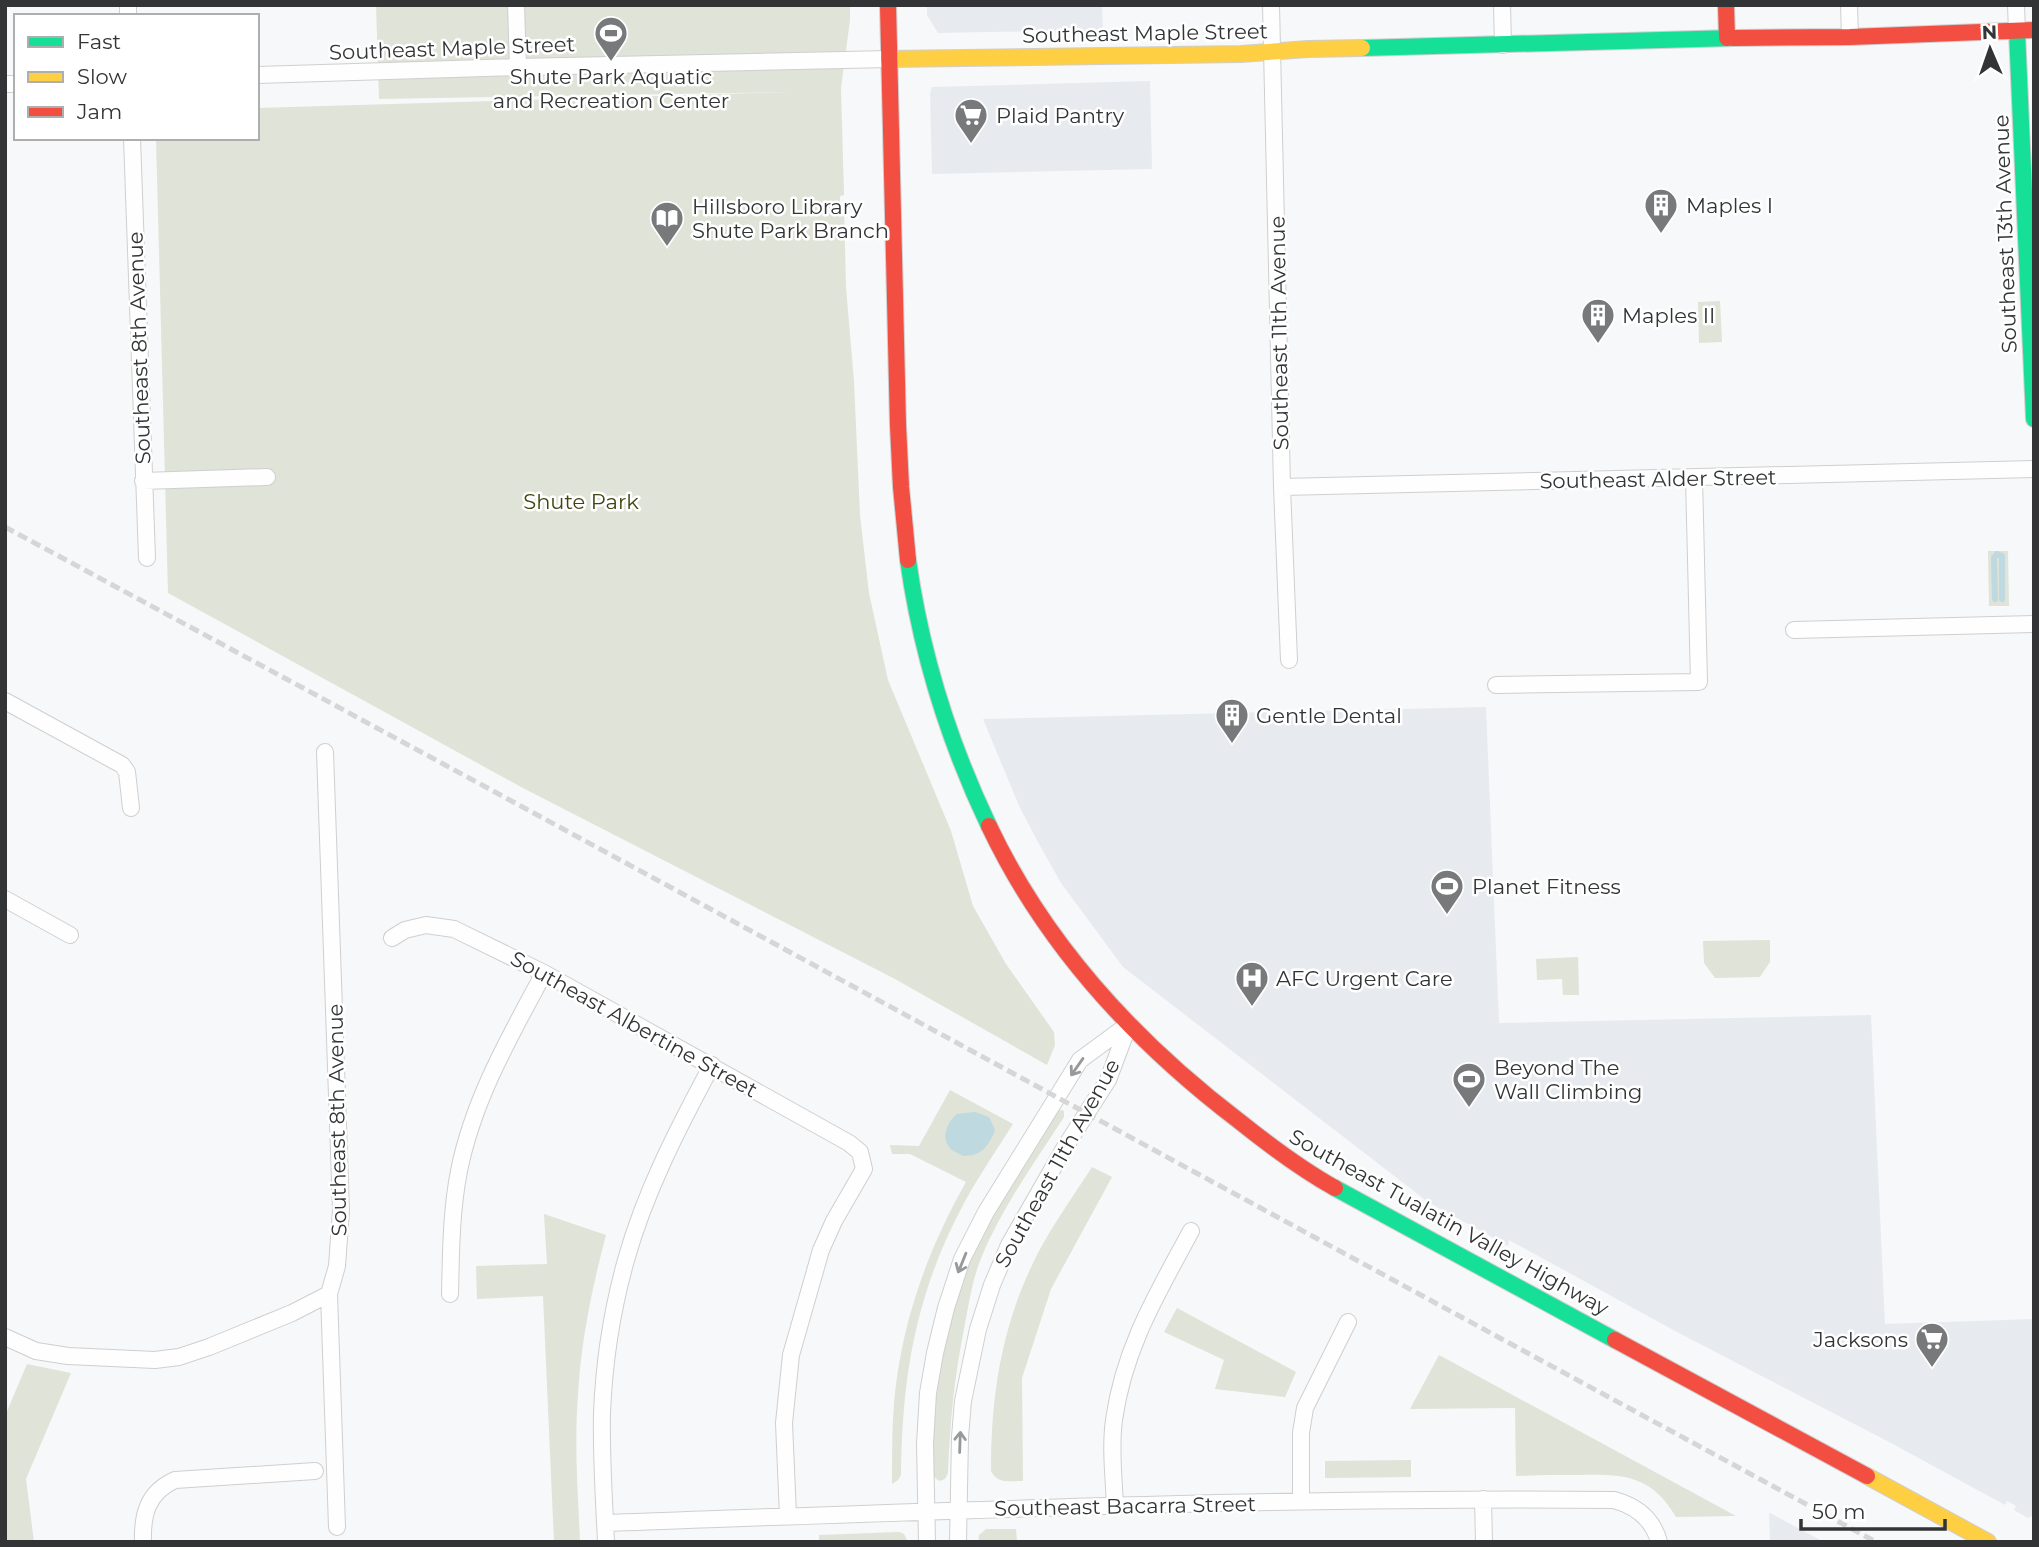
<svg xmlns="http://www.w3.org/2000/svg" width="2039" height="1547" viewBox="0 0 2039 1547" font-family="Montserrat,sans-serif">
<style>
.built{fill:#e7ebf0}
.green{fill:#e0e3d7}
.water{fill:#bed9df}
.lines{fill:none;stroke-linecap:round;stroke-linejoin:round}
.stream{stroke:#bed9df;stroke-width:6}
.street-casing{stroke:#cfcfd0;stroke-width:18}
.fast-casing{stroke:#cfcfd0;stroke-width:18}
.slow-casing{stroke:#cfcfd0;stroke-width:18}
.jam-casing{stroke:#cfcfd0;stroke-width:18}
.street{stroke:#fefefe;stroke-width:16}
.fast{stroke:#16e098;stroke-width:16}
.slow{stroke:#ffcf43;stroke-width:16}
.jam{stroke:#f24e42;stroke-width:16}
.rail{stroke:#d6d6d7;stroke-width:5;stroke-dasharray:10 5;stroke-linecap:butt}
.oneway{stroke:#98999a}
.labels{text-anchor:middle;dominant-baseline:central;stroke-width:5;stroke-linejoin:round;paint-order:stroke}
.street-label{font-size:21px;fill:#333435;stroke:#fff}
.poi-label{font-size:21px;fill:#333435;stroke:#fff;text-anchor:start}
.park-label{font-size:21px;fill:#414611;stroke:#fff}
</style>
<rect width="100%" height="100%" fill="#f7f8f9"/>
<path class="built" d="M 927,5 L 1102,5 L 1103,30 L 938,33 L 927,15 Z
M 1150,81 L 1152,169 L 932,174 L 930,93 L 932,87 Z
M 1486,707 L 1499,1023 L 1871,1015 L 1885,1324 L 2034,1319 L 2034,1515 L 2028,1518 L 2014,1510 L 2016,1506 L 2007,1501 L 2005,1505 L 1891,1443 L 1677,1332 L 1509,1240 L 1508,1246 L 1428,1202 L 1123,967 L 1061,883 L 1039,844 L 1020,808 L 983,719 Z
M 1770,1513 L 1824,1542 L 1770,1542 L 1769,1514 Z"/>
<path class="green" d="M 376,5 L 850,5 L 850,20 L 841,88 L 844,195 L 840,196 L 840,205 L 844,206 L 846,287 L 854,382 L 860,515 L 869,593 L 888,680 L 951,831 L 973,906 L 1006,964 L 1054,1032 L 1055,1045 L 1047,1065 L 895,979 L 521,787 L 168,593 L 156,138 L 257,138 L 257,108 L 792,92 L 379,99 Z
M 1720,301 L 1722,342 L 1699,343 L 1698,302 Z
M 1988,551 L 2008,551 L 2009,606 L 1989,606 Z
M 1770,940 L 1770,962 L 1760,977 L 1715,978 L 1704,963 L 1703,941 Z
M 1578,957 L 1579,995 L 1563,995 L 1562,979 L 1537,980 L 1536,959 Z
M 950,1090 L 1013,1124 C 995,1153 975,1181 960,1211 C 915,1297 902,1379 901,1475 L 898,1480 L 892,1484 C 892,1457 892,1430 894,1403 C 901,1324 927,1251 966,1182 L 910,1154 L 892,1154 L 890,1145 L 919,1146 Z
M 1061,1110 L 1064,1111 L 1064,1117 C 1035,1162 1003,1206 982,1256 C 972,1279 969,1304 964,1329 C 954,1379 950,1422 948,1473 L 945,1479 L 939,1481 L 932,1475 L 933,1405 L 949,1322 L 964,1271 L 983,1228 L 1058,1111 Z
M 1092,1167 L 1112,1177 L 1051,1289 L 1022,1378 L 1023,1481 C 1010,1481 997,1484 991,1471 C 991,1393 1002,1323 1038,1253 C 1054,1223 1074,1195 1092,1167 Z
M 544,1214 L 606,1235 C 592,1288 581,1341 578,1395 C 574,1444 578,1493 580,1542 L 554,1542 L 543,1296 L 477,1299 L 476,1266 L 547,1264 Z
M 1177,1308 L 1296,1372 L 1285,1397 L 1215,1389 L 1224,1360 L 1164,1332 Z
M 1439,1355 L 1736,1516 L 1676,1517 C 1651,1474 1622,1474 1577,1475 C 1557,1475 1536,1475 1516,1476 L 1515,1408 L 1410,1409 Z
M 27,1364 L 71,1373 L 26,1479 L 34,1542 L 5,1542 L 5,1416 Z
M 1411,1460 L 1411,1477 L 1325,1478 L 1325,1461 Z
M 986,1529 L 1016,1529 L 1017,1542 L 978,1542 L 979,1535 Z
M 899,1532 L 904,1534 L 908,1542 L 819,1542 L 819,1535 Z"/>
<path class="water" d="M 975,1112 L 989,1117 L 995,1130 C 989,1145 982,1156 964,1156 C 959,1154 952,1151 949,1147 C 941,1136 948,1121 957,1114 Z"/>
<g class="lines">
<path class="stream" d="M 1995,599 L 1994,558 L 1997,554 L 2002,556 L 2002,599"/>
<defs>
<path id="street" d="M 128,5 L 128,16
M 516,5 L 518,67
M 1271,5 L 1282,487 L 1289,660
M 1502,5 L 1503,45
M 1849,5 L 1850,37
M 2016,5 L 2017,32
M 257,75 L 518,67 L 889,59
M 5,84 L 16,84
M 132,138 L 147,558
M 143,481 L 267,477
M 1282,487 L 2034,469
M 1794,630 L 2034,624
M 1496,685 L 1699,682 L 1694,478
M 5,701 L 122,765 L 127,772 L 131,808
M 325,752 L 341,1210 L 337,1266 L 329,1294 L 337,1527
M 5,899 L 70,935
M 392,938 L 405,930 L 426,925 L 454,929 L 544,973 L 849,1143 L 860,1152 L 864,1169 L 834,1221 L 821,1250 L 791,1355 L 784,1423 L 788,1516
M 450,1294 C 451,1253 451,1212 459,1171 C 473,1100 510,1036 544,973
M 5,1337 L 36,1351 L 68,1356 L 155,1360 L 179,1357 L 209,1347 L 292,1313 L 329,1294
M 1483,1499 L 1484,1542
M 1301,1501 L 1301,1433 L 1305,1408 L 1348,1322
M 1115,1507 C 1114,1478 1110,1449 1114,1420 C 1124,1348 1157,1294 1191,1231
M 605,1523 C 941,1511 1278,1497 1614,1500 C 1636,1506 1653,1519 1659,1542
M 143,1542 C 142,1514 148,1492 175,1480 L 315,1471
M 606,1542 C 604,1499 601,1456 602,1413 C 604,1363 612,1310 626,1260 C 645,1192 678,1128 712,1065
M 927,1542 L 925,1444 L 928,1393 L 935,1353 L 946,1308 L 962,1259 L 986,1212 L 1080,1060 L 1129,1024
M 958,1542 L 960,1437 L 963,1401 L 978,1329 L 992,1285 L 1009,1245 L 1065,1147 L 1108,1080 L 1129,1024"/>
<path id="fast" d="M 2017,32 L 2034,419
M 1362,48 L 1734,38
M 908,560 C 921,653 949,742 989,826
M 1335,1188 L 1615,1340"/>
<path id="slow" d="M 889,59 L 1241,54 L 1308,49 L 1362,48
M 1867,1476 L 1988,1542"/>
<path id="jam" d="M 888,5 L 898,425 L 901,487 L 908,560
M 1726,5 L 1727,38
M 1734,38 L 1850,37 L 2034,30
M 989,826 C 1046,946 1134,1041 1239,1121 C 1269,1145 1301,1169 1335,1188
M 1615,1340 L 1867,1476"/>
</defs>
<use href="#street" class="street-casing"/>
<use href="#fast" class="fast-casing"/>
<use href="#slow" class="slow-casing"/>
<use href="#jam" class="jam-casing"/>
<use href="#street" class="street"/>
<use href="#fast" class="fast"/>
<use href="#slow" class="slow"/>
<use href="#jam" class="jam"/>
<path class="rail" d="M 5,527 C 630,864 1252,1204 1876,1542"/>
</g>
<defs><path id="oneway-shaft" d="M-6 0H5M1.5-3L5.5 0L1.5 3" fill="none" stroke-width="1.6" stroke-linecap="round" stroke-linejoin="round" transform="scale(1.75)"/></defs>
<g class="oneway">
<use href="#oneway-shaft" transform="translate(1077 1067) rotate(125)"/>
<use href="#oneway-shaft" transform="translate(962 1263) rotate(112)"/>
<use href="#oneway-shaft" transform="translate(960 1442) rotate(-88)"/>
</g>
<defs>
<symbol id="stadium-pin" viewBox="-11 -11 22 30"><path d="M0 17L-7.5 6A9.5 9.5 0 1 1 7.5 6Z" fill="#78797a" stroke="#fff"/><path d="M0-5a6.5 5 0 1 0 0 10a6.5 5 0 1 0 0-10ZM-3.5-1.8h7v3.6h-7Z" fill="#fff"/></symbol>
<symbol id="supermarket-pin" viewBox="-11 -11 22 30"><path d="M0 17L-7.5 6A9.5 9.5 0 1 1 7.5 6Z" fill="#78797a" stroke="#fff"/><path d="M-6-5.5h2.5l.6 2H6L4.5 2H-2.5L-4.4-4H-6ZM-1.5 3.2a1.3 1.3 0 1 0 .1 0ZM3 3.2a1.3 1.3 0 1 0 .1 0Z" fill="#fff"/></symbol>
<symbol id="building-pin" viewBox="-11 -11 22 30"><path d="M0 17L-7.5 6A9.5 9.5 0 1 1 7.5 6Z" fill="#78797a" stroke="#fff"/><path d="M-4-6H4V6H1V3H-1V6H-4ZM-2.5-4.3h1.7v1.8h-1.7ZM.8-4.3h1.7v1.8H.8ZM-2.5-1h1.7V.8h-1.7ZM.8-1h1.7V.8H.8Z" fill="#fff"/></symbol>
<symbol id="library-pin" viewBox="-11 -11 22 30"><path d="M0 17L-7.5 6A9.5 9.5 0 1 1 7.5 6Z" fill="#78797a" stroke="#fff"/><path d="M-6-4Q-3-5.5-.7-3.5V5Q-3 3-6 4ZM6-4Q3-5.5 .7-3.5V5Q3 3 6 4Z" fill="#fff"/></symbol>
<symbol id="hospital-pin" viewBox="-11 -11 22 30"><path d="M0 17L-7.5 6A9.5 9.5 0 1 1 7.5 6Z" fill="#78797a" stroke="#fff"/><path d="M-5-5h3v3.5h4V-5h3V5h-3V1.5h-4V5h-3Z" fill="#fff"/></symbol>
</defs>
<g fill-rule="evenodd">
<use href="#stadium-pin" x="592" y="14" width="38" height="52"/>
<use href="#supermarket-pin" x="952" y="96" width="38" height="52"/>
<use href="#building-pin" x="1642" y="186" width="38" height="52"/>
<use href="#library-pin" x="648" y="199" width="38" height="52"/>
<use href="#building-pin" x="1579" y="296" width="38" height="52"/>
<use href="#building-pin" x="1213" y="696" width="38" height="52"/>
<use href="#stadium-pin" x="1428" y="867" width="38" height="52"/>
<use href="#hospital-pin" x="1233" y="959" width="38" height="52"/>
<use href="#stadium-pin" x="1450" y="1060" width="38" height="52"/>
<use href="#supermarket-pin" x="1913" y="1320" width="38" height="52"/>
</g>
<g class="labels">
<g class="street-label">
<text transform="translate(1145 33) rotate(-1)">Southeast Maple Street</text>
<text transform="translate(452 48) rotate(-2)">Southeast Maple Street</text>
<text transform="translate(2005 234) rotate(-92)">Southeast 13th Avenue</text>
<text transform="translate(1279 333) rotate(-91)">Southeast 11th Avenue</text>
<text transform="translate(139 348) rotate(-92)">Southeast 8th Avenue</text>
<text transform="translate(1658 479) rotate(-1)">Southeast Alder Street</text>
<text transform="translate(634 1024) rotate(29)">Southeast Albertine Street</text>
<text transform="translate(337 1120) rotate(-91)">Southeast 8th Avenue</text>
<text transform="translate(1057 1163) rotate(-61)">Southeast 11th Avenue</text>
<text transform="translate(1449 1222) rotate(29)">Southeast Tualatin Valley Highway</text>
<text transform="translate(1125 1506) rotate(-1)">Southeast Bacarra Street</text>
</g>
<g class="poi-label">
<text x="611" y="76" text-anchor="middle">Shute Park Aquatic<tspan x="611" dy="24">and Recreation Center</tspan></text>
<text x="996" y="115">Plaid Pantry</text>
<text x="1686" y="205">Maples I</text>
<text x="692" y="206">Hillsboro Library<tspan x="692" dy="24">Shute Park Branch</tspan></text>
<text x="1622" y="315">Maples II</text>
<text x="1256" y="715">Gentle Dental</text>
<text x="1472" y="886">Planet Fitness</text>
<text x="1276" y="978">AFC Urgent Care</text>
<text x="1494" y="1067">Beyond The<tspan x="1494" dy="24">Wall Climbing</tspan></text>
<text x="1908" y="1339" text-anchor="end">Jacksons</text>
</g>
<g class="park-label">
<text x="581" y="501">Shute Park</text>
</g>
</g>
<rect width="2039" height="1547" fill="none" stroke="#333435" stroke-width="14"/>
<rect x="14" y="14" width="245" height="126" fill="#ffffff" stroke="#adaeae" stroke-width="2"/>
<rect x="28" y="37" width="35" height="10" fill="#16e098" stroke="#adaeae" stroke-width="2"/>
<text x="77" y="49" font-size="21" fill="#333435">Fast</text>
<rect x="28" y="72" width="35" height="10" fill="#ffcf43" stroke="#adaeae" stroke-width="2"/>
<text x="77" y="84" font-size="21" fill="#333435">Slow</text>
<rect x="28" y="107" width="35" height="10" fill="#f24e42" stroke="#adaeae" stroke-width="2"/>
<text x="77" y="119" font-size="21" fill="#333435">Jam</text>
<g transform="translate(1990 49) rotate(358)" stroke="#ffffff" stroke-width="5" paint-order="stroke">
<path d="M0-5L12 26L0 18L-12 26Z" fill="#333435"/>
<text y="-10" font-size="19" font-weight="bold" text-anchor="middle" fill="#333435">N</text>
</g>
<path d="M1801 1519v10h144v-10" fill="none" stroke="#333435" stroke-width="3.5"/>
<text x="1812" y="1519" font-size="21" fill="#333435" stroke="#ffffff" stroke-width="5" paint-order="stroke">50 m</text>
</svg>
